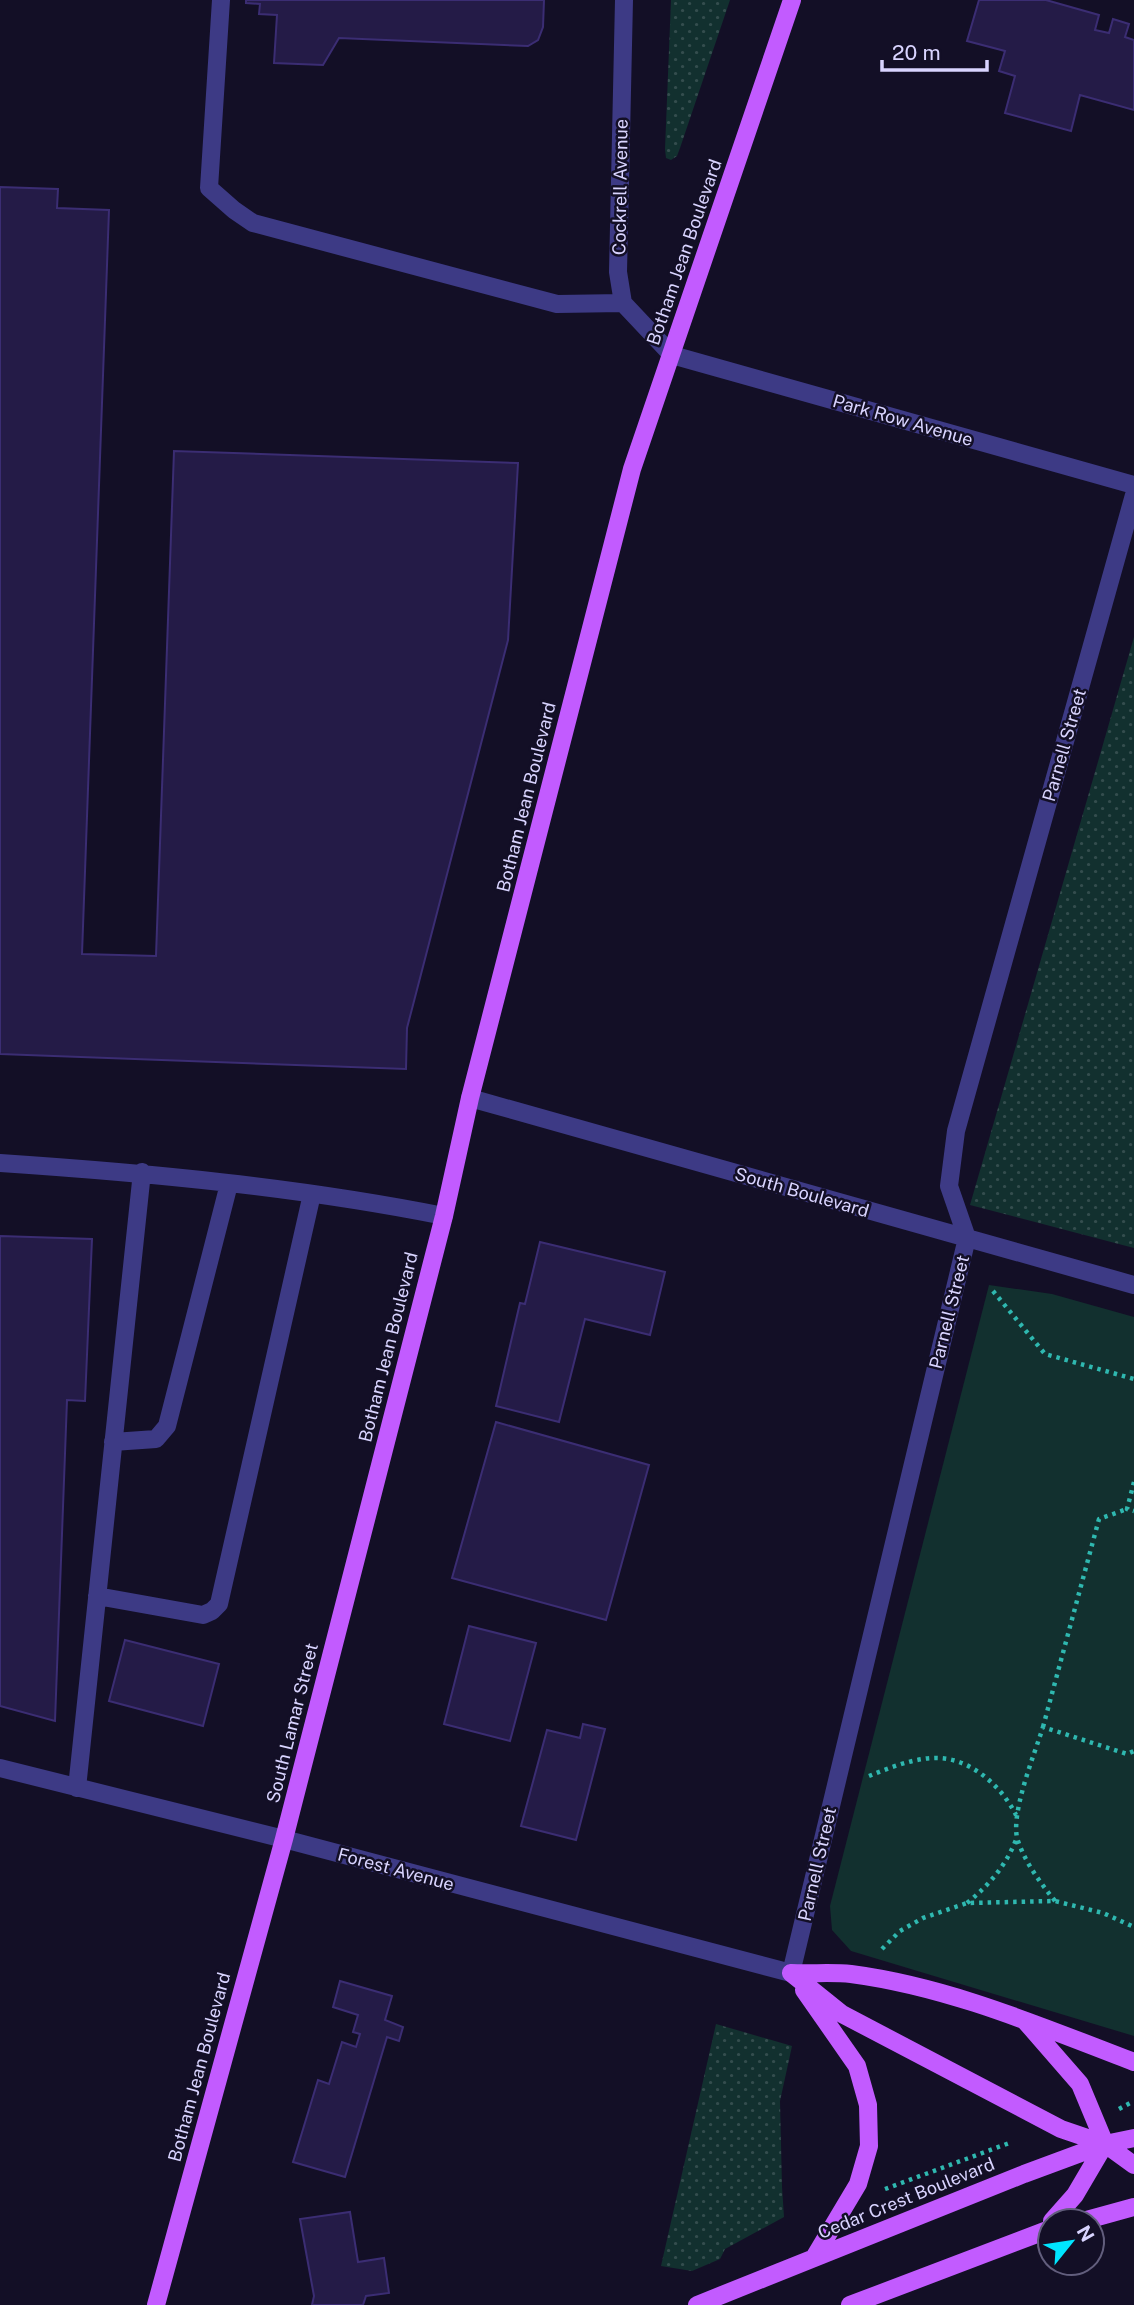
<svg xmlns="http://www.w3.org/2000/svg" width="1134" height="2305" viewBox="0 0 1134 2305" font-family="'Public Sans',sans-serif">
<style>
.grass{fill:url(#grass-dots)}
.park{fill:#12302f}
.building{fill:#241b47;stroke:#3b2d73;stroke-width:2}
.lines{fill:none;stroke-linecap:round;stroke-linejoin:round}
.path{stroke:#2fb8b0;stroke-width:4.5;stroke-dasharray:3.5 5;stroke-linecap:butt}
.minor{stroke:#3d3a85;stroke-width:18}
.major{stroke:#c25bff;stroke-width:18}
.labels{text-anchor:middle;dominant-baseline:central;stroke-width:5;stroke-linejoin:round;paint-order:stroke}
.street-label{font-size:18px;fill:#d9d4ff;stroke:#130f26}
</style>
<defs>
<pattern id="grass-dots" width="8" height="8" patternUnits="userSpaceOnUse" patternTransform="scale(1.75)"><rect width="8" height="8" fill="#12302f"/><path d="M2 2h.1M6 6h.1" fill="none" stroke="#344d4e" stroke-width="1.8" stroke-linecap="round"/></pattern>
</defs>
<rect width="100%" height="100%" fill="#130f26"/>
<path class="grass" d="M 671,0 L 730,0 L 680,148 L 677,156 L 671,160 L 666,158 L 665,149 Z
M 1134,637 L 1134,1248 L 970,1205 Z
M 716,2024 L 792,2046 L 780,2101 L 782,2187 L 784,2217 L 725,2249 L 720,2259 L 692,2271 L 661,2266 Z"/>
<path class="park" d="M 989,1285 L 1052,1294 L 1134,1317 L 1134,2036 L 851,1951 L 832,1930 L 830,1906 Z"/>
<path class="building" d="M 246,0 L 544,0 L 543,27 L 538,40 L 528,46 L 339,38 L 323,65 L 274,63 L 277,15 L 259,14 L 260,4 L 246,3 Z
M 979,0 L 1046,0 L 1099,15 L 1095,30 L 1109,33 L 1113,19 L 1129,24 L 1125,37 L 1134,40 L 1134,110 L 1080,95 L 1071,131 L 1005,113 L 1015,76 L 999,71 L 1005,51 L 967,41 Z
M 0,187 L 58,189 L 57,208 L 109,210 L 82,954 L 156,956 L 174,451 L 518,463 L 508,640 L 407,1028 L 406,1069 L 0,1054 Z
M 0,1236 L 92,1239 L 85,1401 L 67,1400 L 55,1721 L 0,1706 Z
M 540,1242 L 665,1272 L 650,1335 L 585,1319 L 559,1422 L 496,1406 L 520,1303 L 525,1304 Z
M 496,1422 L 649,1465 L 606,1620 L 452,1578 Z
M 469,1626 L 536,1643 L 510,1741 L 444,1724 Z
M 125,1640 L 219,1664 L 203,1726 L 109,1701 Z
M 583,1724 L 605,1729 L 576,1840 L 521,1826 L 547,1730 L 580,1738 Z
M 340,1981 L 392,1996 L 385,2020 L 403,2027 L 399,2041 L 387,2037 L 345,2177 L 293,2162 L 318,2080 L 329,2084 L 342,2042 L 356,2047 L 360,2034 L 353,2032 L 358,2015 L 333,2007 Z
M 350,2212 L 358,2262 L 384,2258 L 389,2293 L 366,2296 L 363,2305 L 312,2305 L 314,2296 L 300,2219 Z"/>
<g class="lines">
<path class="path" d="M 993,1291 L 1045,1354 L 1134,1379
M 1134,1482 L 1127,1509 L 1134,1511
M 1043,1727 L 1099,1519 L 1127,1509
M 869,1776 C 889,1768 911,1759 933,1758 C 968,1756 1001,1785 1016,1815
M 1055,1901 C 1040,1882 1026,1864 1018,1841 C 1009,1816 1035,1753 1043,1727 L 1127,1754 L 1134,1751
M 967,1903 C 989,1885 1005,1867 1016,1840
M 882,1949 L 900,1931 L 923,1918 L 967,1903 L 1055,1901 L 1103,1913 L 1134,1927
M 1119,2109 L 1134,2101
M 885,2189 L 1012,2142"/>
<path class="minor" d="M 221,0 L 209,188 L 234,210 L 253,223 L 557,304 L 623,303
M 624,0 L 618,272 L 623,303 L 672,355 L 1134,485
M 470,1098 L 1134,1285
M 0,1163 C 149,1173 298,1187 444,1216
M 113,1442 L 156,1439 L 167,1426 L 229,1184
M 97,1596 L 203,1615 L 212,1611 L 219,1604 L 312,1194
M 0,1768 L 284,1839 L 791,1973 L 967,1238 L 949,1186 L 956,1131 L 1134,495
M 77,1788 L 142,1172"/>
<path class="major" d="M 791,1973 L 842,2014 L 1061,2129 L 1105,2144 L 1134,2165
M 791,1973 C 811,1974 832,1972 851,1974 C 950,1987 1042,2027 1134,2062
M 804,1990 L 857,2066 L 868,2105 L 869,2146 L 858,2184 L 815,2256
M 1026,2022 L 1080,2084 L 1105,2144
M 1052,2221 L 1075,2195 L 1105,2144
M 1083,2221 L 1134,2207
M 156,2305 L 284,1839 L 444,1216 L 470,1098 L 632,469 L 792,0
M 697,2305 L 1024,2174 L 1105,2144 L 1134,2138
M 850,2305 L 1050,2229"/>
</g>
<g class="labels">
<g class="street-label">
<text transform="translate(620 187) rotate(-89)">Cockrell Avenue</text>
<text transform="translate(684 252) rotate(-71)">Botham Jean Boulevard</text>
<text transform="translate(903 420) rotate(16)">Park Row Avenue</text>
<text transform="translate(1064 745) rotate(-74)">Parnell Street</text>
<text transform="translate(526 797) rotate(-76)">Botham Jean Boulevard</text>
<text transform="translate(802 1192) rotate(16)">South Boulevard</text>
<text transform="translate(949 1312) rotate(-76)">Parnell Street</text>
<text transform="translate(388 1347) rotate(-76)">Botham Jean Boulevard</text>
<text transform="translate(292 1723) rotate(-76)">South Lamar Street</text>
<text transform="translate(817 1864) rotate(-77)">Parnell Street</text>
<text transform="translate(396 1869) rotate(15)">Forest Avenue</text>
<text transform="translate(199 2067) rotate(-75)">Botham Jean Boulevard</text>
<text transform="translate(906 2198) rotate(-22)">Cedar Crest Boulevard</text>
</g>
</g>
<g transform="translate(1071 2242) rotate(60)"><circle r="33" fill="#130f26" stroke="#625e7d" stroke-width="2"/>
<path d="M0-5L12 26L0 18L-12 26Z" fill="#00e5ff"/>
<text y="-10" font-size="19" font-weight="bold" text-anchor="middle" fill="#d9d4ff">N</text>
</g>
<path d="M882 60v10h105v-10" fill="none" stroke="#d9d4ff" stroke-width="3.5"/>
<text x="892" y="60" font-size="21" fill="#d9d4ff" stroke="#130f26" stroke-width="5" paint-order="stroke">20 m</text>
</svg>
